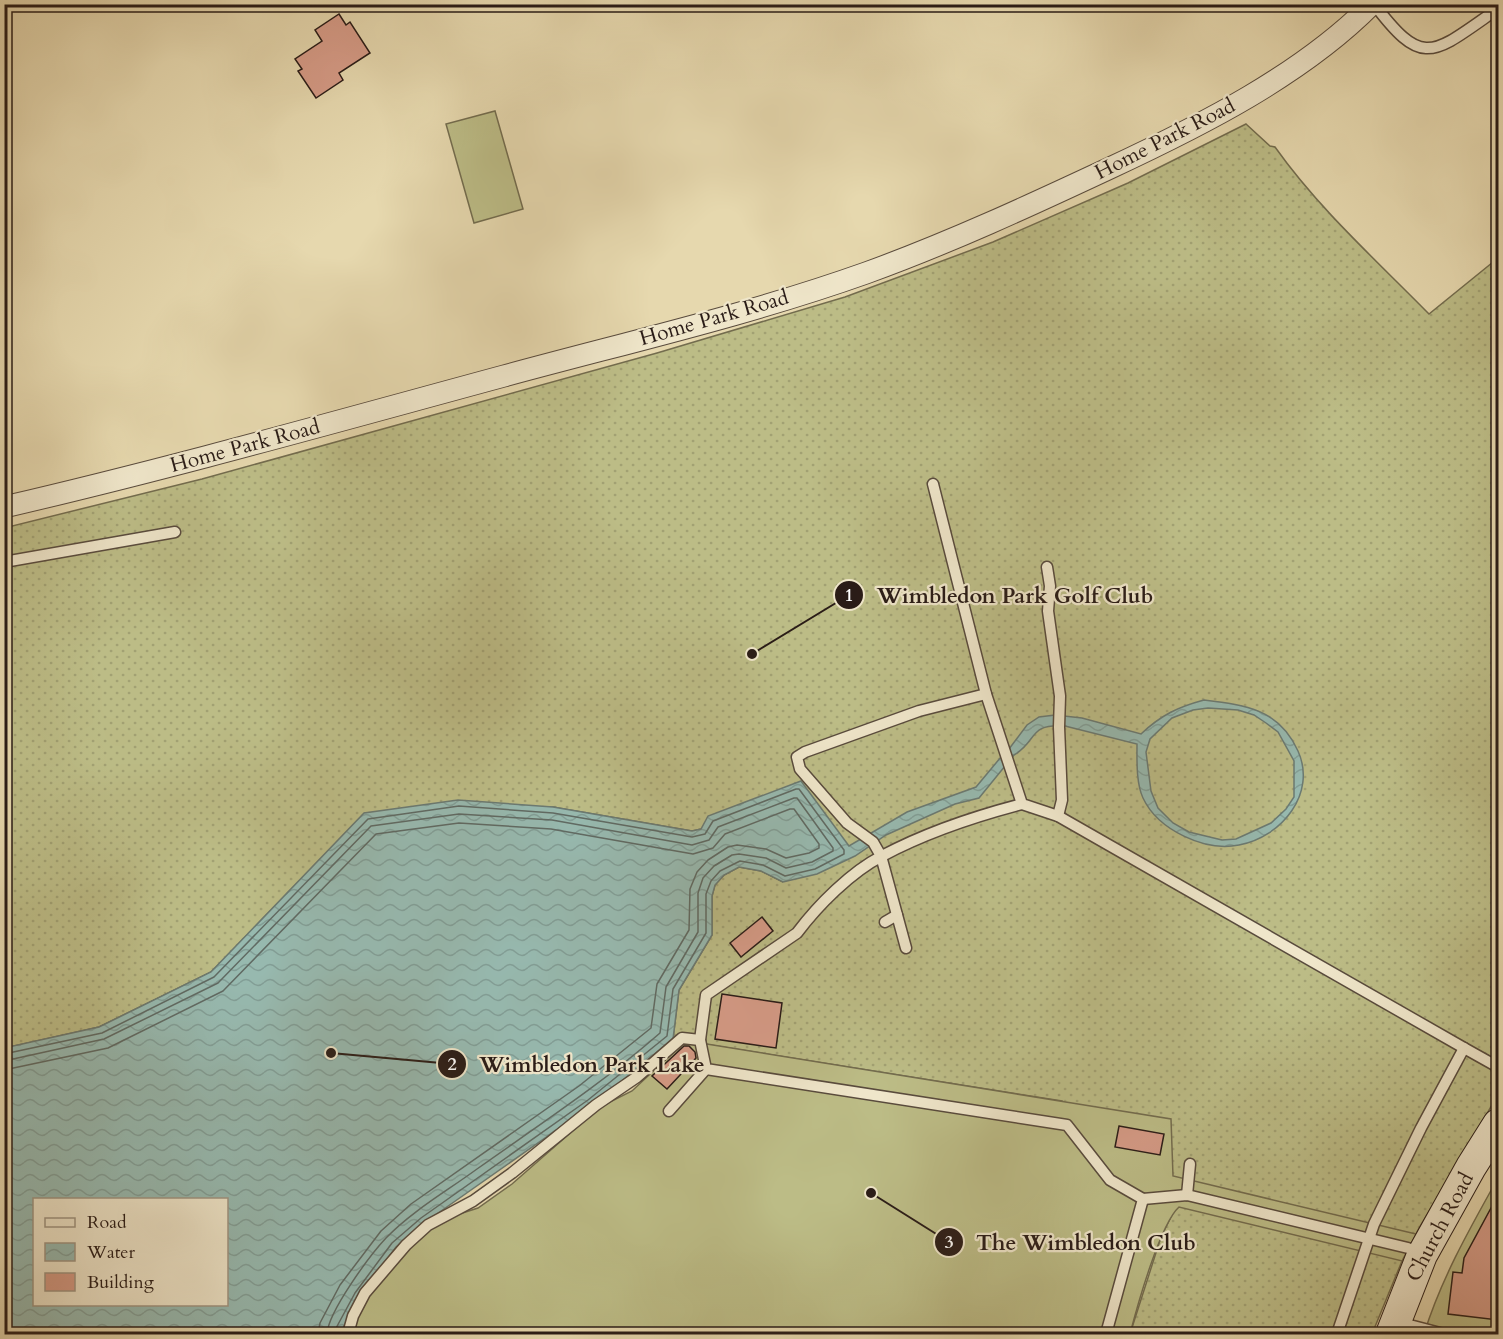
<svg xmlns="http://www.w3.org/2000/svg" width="1503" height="1339" font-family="Cardo,serif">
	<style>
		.grass { fill: url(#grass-dots); stroke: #736c4e; stroke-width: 1.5 }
		.garden { fill: #bcbc86; stroke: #736c4e; stroke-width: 1.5 }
		.water { fill: url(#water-waves); stroke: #6b7a72; stroke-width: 1.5; fill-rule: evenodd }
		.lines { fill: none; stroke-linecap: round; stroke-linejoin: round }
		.shore { stroke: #606a63; stroke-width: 1.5 }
		.building { fill: #d69b87; stroke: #2a1c17; stroke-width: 1.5 }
		.lane-casing { stroke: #594b3d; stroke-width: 13 }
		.street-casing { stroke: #594b3d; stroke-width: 23 }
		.secondary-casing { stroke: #2a1c17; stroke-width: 32 }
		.lane { stroke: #efe6ca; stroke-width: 10 }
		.street { stroke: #efe6ca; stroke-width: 21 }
		.secondary { stroke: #efe6ca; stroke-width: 30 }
		.labels { text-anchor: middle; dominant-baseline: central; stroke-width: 4.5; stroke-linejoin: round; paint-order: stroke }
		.street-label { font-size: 21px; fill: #2a1c17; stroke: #efe6ca }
		.leader { fill: none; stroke: #2a1c17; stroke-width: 2 }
		.callout-dot { fill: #2a1c17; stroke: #efe6ca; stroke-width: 2 }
		.mark-label { font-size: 18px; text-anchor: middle; font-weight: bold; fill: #fff }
		.callout-label { font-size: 22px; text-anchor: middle; font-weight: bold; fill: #2a1c17; stroke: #efe6ca; stroke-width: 4.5; stroke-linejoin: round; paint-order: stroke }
	</style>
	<defs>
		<pattern id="grass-dots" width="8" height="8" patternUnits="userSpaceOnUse" patternTransform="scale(1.5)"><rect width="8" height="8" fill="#bcbc86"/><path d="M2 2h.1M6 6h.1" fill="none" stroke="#a2a173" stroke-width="1.8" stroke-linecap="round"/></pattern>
		<pattern id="water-waves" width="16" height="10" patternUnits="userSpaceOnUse" patternTransform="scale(1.5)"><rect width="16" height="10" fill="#97b9af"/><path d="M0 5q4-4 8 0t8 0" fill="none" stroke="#829e96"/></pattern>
	</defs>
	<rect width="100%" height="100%" fill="#e6d8ae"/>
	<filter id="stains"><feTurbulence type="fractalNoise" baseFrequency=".00333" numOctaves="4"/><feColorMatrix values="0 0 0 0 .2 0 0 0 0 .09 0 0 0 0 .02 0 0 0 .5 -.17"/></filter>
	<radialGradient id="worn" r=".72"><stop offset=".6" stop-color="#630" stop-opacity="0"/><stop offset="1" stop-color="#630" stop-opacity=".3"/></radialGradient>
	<path class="grass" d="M1246 124 1270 146 1275 147C1319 209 1376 260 1429 314L1498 258V1095L1419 1228 1402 1261 1372 1334H1130L1161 1237 1173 1213 1062 1101 673 1039 679 990 712 935V896L715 885 724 875 739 867 761 871 783 882 701 829 692 831 553 807 365 813 211 972 99 1027 5 1048 4 528 202 479 657 353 845 297 993 242 1128 183Z"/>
	<g class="garden">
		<polygon points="495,111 523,209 474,223 446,124"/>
		<path d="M682 1040 1171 1119 1173 1176 1416 1234 1402 1261 1179 1207C1160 1224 1137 1307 1130 1334H347L364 1301 415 1241 434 1226 453 1216 478 1208 512 1184 600 1107 632 1091 664 1061Z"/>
		<path d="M1498 1178V1334H1424C1441 1279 1470 1228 1498 1178Z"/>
	</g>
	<path class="water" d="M1204 700C1246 705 1279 709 1298 751 1317 793 1282 837 1239 845 1205 852 1158 830 1143 798 1136 783 1137 760 1137 744L1065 726C1028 723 1038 741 1014 755L979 798 955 804 886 835 855 856 817 874 783 882 761 871 739 867 724 875 715 885 712 896V935L679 990 673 1039 592 1105 424 1223 396 1247 360 1296 340 1334H5L4 1048 99 1027 211 972 364 813 458 800 553 807 692 831 701 829 708 816 801 781 849 846 907 812 976 787 1001 757 1009 749 1027 725 1039 717 1055 715 1082 718 1141 734C1161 715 1178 707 1204 700ZM1208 708 1238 710 1254 715 1266 723 1278 732 1294 761V797L1286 809 1271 823 1236 839 1222 840 1189 832 1173 823 1158 808 1151 791 1146 752 1150 739 1172 718 1193 710ZM34 1200H226V1304H34Z"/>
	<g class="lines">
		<g class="shore">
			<polyline points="4,1054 102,1033 214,977 368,819 459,806 553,813 692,837 705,834 713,821 796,789 799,789 844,850 844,854 815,869 785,876 763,865 740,861 720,871 711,881 706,894 706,933 673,989 667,1036 588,1100 421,1218 392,1243 355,1293 335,1330 335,1334"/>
			<path d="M4 1061 104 1039 218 983 371 826 459 814 552 820 692 845 709 840 718 827 794 798H797L833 848V851L812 862 786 868 766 858 739 854 732 855 714 866 703 878 698 893V932L666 987 660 1033C603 1083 539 1125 477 1169 447 1191 412 1211 386 1238 370 1255 328 1312 327 1334"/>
			<polyline points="4,1070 108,1048 223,991 376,834 459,823 551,829 693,854 713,848 725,834 790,809 794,809 819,844 819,848 809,853 786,858 766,849 737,845 728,847 708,860 697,872 690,889 689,930 657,984 651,1028 579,1086 411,1204 381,1231 340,1285 320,1323 318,1334"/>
		</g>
	</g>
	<g class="building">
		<polygon points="339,14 346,25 350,22 370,53 339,73 343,80 316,98 298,71 302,69 295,59 322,41 315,30"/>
		<polygon points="762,917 773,931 741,957 730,943"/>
		<polygon points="722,994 782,1003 776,1048 715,1039"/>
		<polygon points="684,1046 689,1046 695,1052 696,1058 667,1089 652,1076"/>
		<polygon points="1119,1126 1164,1134 1160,1155 1115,1147"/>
		<polygon points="1498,1195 1498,1320 1448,1314 1453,1272 1462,1273 1464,1258"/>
	</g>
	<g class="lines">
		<defs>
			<g id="lane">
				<path d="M1374 4C1421 66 1431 56 1489 15"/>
				<polyline points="933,484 986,694 1022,804 1058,816 1464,1048"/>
				<polyline points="4,562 175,532"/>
				<polyline points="1047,567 1050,586 1048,611 1060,696 1059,727 1062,800 1058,816"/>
				<path d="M1022 804C976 816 925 833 882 856 851 872 818 905 797 933L706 995 700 1040 706 1069 1067 1125 1110 1180 1143 1199 1106 1334"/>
				<polyline points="885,922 897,915"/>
				<polyline points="906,948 881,856 873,842 847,823 800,769 797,757 805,752 919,711 986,694"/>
				<polyline points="669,1111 706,1069"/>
				<polyline points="1187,1195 1190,1164"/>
				<polyline points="1143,1199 1187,1195 1408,1248 1420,1253"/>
				<polyline points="1398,1322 1444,1334"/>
				<polyline points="348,1334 353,1316 365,1293 406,1245 428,1225 473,1201 512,1173 596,1105 637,1077 682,1038 700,1040"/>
				<polyline points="1337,1334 1374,1224 1421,1128 1464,1048 1498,1067"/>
			</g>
			<path id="street" d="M4 507C172 468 338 421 504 376 625 343 748 315 866 273 949 243 1031 205 1110 168 1200 126 1302 75 1372 4"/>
			<polyline id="secondary" points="1391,1334 1422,1255 1471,1167 1498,1124"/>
		</defs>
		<use href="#lane" class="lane-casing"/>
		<use href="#street" class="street-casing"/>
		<use href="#secondary" class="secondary-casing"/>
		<use href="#lane" class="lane"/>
		<use href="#street" class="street"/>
		<use href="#secondary" class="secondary"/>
	</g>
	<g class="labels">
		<g class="street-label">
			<text transform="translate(1165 139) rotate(-27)">Home Park Road</text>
			<text transform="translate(714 318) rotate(-16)">Home Park Road</text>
			<text transform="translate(245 446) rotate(-15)">Home Park Road</text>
			<text transform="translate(1440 1227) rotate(-62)">Church Road</text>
		</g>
	</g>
	<path class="leader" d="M752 654L849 595M331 1053L452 1064M871 1193L949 1242"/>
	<g class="callout-dot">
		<circle cx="752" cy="654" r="6"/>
		<circle cx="331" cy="1053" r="6"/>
		<circle cx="871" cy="1193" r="6"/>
		<circle cx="849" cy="595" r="15"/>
		<circle cx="452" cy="1064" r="15"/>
		<circle cx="949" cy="1242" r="15"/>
	</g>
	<g class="mark-label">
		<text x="849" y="601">1</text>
		<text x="452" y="1070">2</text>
		<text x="949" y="1248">3</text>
	</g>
	<g class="callout-label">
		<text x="1015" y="603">Wimbledon Park Golf Club</text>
		<text x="592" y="1072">Wimbledon Park Lake</text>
		<text x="1086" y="1250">The Wimbledon Club</text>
	</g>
	<rect width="1503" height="1339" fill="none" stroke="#e6d8ae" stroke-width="24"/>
	<rect x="6" y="6" width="1491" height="1327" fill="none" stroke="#2a1c17" stroke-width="3"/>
	<rect x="12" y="12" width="1479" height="1315" fill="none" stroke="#2a1c17" stroke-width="1.5"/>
	<rect x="33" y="1198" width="195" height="108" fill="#efe6ca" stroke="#a09582" stroke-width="1.5"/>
	<rect x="45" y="1218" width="30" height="9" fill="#efe6ca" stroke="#a09582" stroke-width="1.5"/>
	<text x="87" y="1228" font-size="18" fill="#2a1c17">Road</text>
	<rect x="45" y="1243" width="30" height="18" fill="url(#water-waves)" stroke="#a09582" stroke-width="1.5"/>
	<text x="87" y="1258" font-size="18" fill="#2a1c17">Water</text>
	<rect x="45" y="1273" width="30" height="18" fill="#d69b87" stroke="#a09582" stroke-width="1.5"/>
	<text x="87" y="1288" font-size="18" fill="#2a1c17">Building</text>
	<rect width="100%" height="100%" filter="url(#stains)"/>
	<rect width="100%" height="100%" fill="url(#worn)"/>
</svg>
